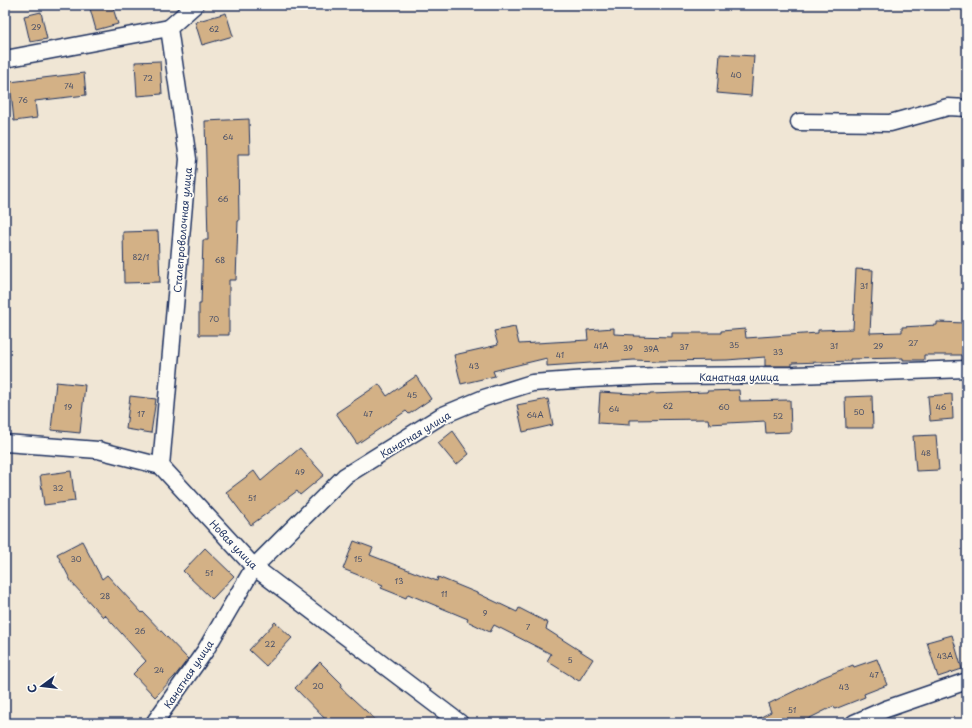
<svg xmlns="http://www.w3.org/2000/svg" width="972" height="728" font-family="'Playpen Sans',sans-serif">
	<style>
		.building { fill: #d3b186; stroke: #1b2f5e }
		.lines { fill: none; stroke-linecap: round; stroke-linejoin: round }
		.street-casing { stroke: #1b2f5e; stroke-width: 19 }
		.street { stroke: #fdfcf7; stroke-width: 16 }
		.labels { text-anchor: middle; dominant-baseline: central; stroke-width: 3.5; stroke-linejoin: round; paint-order: stroke }
		.number-label { font-size: 8px; fill: #495068 }
		.street-label { font-size: 10px; fill: #1b2f5e; stroke: #fdfcf7 }
	</style>
	<rect width="100%" height="100%" fill="#f0e6d5"/>
	<filter id="ink" filterUnits="userSpaceOnUse"><feTurbulence type="fractalNoise" baseFrequency=".025" numOctaves="2"/><feDisplacementMap in="SourceGraphic" scale="8" xChannelSelector="R" yChannelSelector="G"/><feConvolveMatrix kernelMatrix="1 2 1 2 8 2 1 2 1" color-interpolation-filters="sRGB"/></filter>
	<g filter="url(#ink)">
		<g class="building">
			<polygon points="89,5 112,5 118,24 96,30"/>
			<polygon points="41,12 47,39 30,42 24,16"/>
			<polygon points="226,13 233,36 202,45 195,22"/>
			<polygon points="720,54 754,56 751,96 717,93"/>
			<polygon points="160,61 162,94 137,96 135,62"/>
			<polygon points="84,73 86,95 35,101 37,118 14,121 10,82"/>
			<polygon points="249,119 250,154 238,154 239,221 238,221 236,280 229,280 229,335 199,335 199,304 201,304 203,240 208,240 205,121"/>
			<polygon points="158,231 160,282 124,283 123,232"/>
			<polygon points="856,269 873,270 870,333 902,332 902,327 937,325 937,322 966,323 966,355 924,355 924,360 903,360 903,358 850,359 850,361 792,363 792,366 765,366 765,357 727,360 658,361 634,360 547,366 547,358 497,370 493,371 495,376 461,384 454,355 498,345 494,331 515,327 519,344 588,340 587,330 614,328 614,334 635,335 634,336 672,337 672,333 721,333 721,331 745,329 746,338 818,333 818,330 853,329"/>
			<polygon points="416,376 431,399 409,414 406,411 357,444 336,413 379,384 387,396"/>
			<polygon points="56,382 85,385 80,433 51,430"/>
			<polygon points="739,390 740,401 790,400 791,432 766,433 765,421 709,424 708,419 629,420 629,425 598,423 600,392 650,395 650,394 707,392 707,391"/>
			<polygon points="952,394 953,419 930,421 928,396"/>
			<polygon points="130,396 156,399 151,433 126,429"/>
			<polygon points="872,396 873,428 846,428 845,397"/>
			<polygon points="548,399 553,425 523,432 517,405"/>
			<polygon points="453,431 469,454 456,465 438,443"/>
			<polygon points="936,435 939,470 916,471 913,436"/>
			<polygon points="300,448 324,475 300,495 297,491 251,525 226,492 254,471 261,481"/>
			<polygon points="71,471 75,501 44,505 40,475"/>
			<polygon points="82,541 102,579 107,575 142,613 143,612 188,659 175,676 155,697 133,674 146,661 105,615 103,617 72,583 57,554"/>
			<polygon points="354,541 373,548 370,555 437,581 438,577 477,593 517,612 519,608 548,623 546,629 593,659 579,681 547,661 551,654 494,625 490,632 467,621 468,619 408,594 406,598 381,588 383,585 343,569"/>
			<polygon points="205,548 234,576 212,599 183,571"/>
			<polygon points="275,622 292,638 266,666 249,650"/>
			<polygon points="952,635 962,669 938,677 927,642"/>
			<polygon points="877,659 887,685 864,694 865,697 835,709 834,706 800,723 749,723 771,712 768,704 821,678 853,665 854,667"/>
			<polygon points="320,662 342,684 340,687 379,723 329,723 295,688"/>
		</g>
		<g class="lines">
			<defs>
				<g id="street">
					<polyline points="5,59 169,28"/>
					<polyline points="799,122 890,123 948,107 967,108"/>
					<polyline points="5,443 98,450 161,466 254,567 460,723"/>
					<polyline points="161,466 188,159 169,28 195,5"/>
					<polyline points="154,723 205,651 254,567 345,476 441,416 484,398 532,383 588,379 656,376 795,375 967,369"/>
					<polyline points="854,723 886,709 967,681"/>
				</g>
			</defs>
			<use href="#street" class="street-casing"/>
			<use href="#street" class="street"/>
		</g>
	</g>
	<g class="labels">
		<g class="number-label">
			<text x="36" y="27">29</text>
			<text x="214" y="29">62</text>
			<text x="736" y="75">40</text>
			<text x="148" y="78">72</text>
			<text x="69" y="86">74</text>
			<text x="23" y="100">76</text>
			<text x="228" y="137">64</text>
			<text x="223" y="199">66</text>
			<text x="141" y="257">82/1</text>
			<text x="220" y="260">68</text>
			<text x="864" y="286">31</text>
			<text x="214" y="319">70</text>
			<text x="913" y="343">27</text>
			<text x="734" y="345">35</text>
			<text x="601" y="346">41А</text>
			<text x="834" y="346">31</text>
			<text x="878" y="346">29</text>
			<text x="684" y="347">37</text>
			<text x="628" y="348">39</text>
			<text x="651" y="349">39А</text>
			<text x="778" y="352">33</text>
			<text x="560" y="355">41</text>
			<text x="474" y="366">43</text>
			<text x="412" y="395">45</text>
			<text x="668" y="406">62</text>
			<text x="68" y="407">19</text>
			<text x="724" y="407">60</text>
			<text x="941" y="407">46</text>
			<text x="614" y="409">64</text>
			<text x="859" y="412">50</text>
			<text x="141" y="414">17</text>
			<text x="368" y="414">47</text>
			<text x="535" y="415">64А</text>
			<text x="778" y="416">52</text>
			<text x="926" y="453">48</text>
			<text x="300" y="472">49</text>
			<text x="58" y="488">32</text>
			<text x="252" y="498">51</text>
			<text x="76" y="559">30</text>
			<text x="358" y="559">15</text>
			<text x="209" y="573">51</text>
			<text x="399" y="581">13</text>
			<text x="444" y="594">11</text>
			<text x="105" y="596">28</text>
			<text x="485" y="613">9</text>
			<text x="528" y="627">7</text>
			<text x="140" y="631">26</text>
			<text x="270" y="644">22</text>
			<text x="945" y="656">43А</text>
			<text x="570" y="660">5</text>
			<text x="159" y="670">24</text>
			<text x="874" y="675">47</text>
			<text x="318" y="686">20</text>
			<text x="844" y="687">43</text>
			<text x="792" y="710">51</text>
		</g>
		<g class="street-label">
			<text transform="translate(182 230) rotate(-85)">Сталепроволочная улица</text>
			<text x="739" y="376">Канатная улица</text>
			<text transform="translate(415 434) rotate(-31)">Канатная улица</text>
			<text transform="translate(234 544) rotate(46)">Новая улица</text>
			<text transform="translate(188 674) rotate(-56)">Канатная улица</text>
		</g>
	</g>
	<rect width="972" height="728" fill="none" stroke="#fdfcf7" stroke-width="20"/>
	<rect x="10" y="10" width="952" height="708" fill="none" stroke="#1b2f5e" stroke-width="1.5" filter="url(#ink)"/>
	<g transform="translate(42 686) rotate(255)" stroke="#fdfcf7" stroke-width="3" paint-order="stroke">
	<path d="M0-3L7 15L0 10L-7 15Z" fill="#1b2f5e"/>
	<text y="-6" font-size="11" font-weight="bold" text-anchor="middle" fill="#1b2f5e">С</text>
	</g>
</svg>
